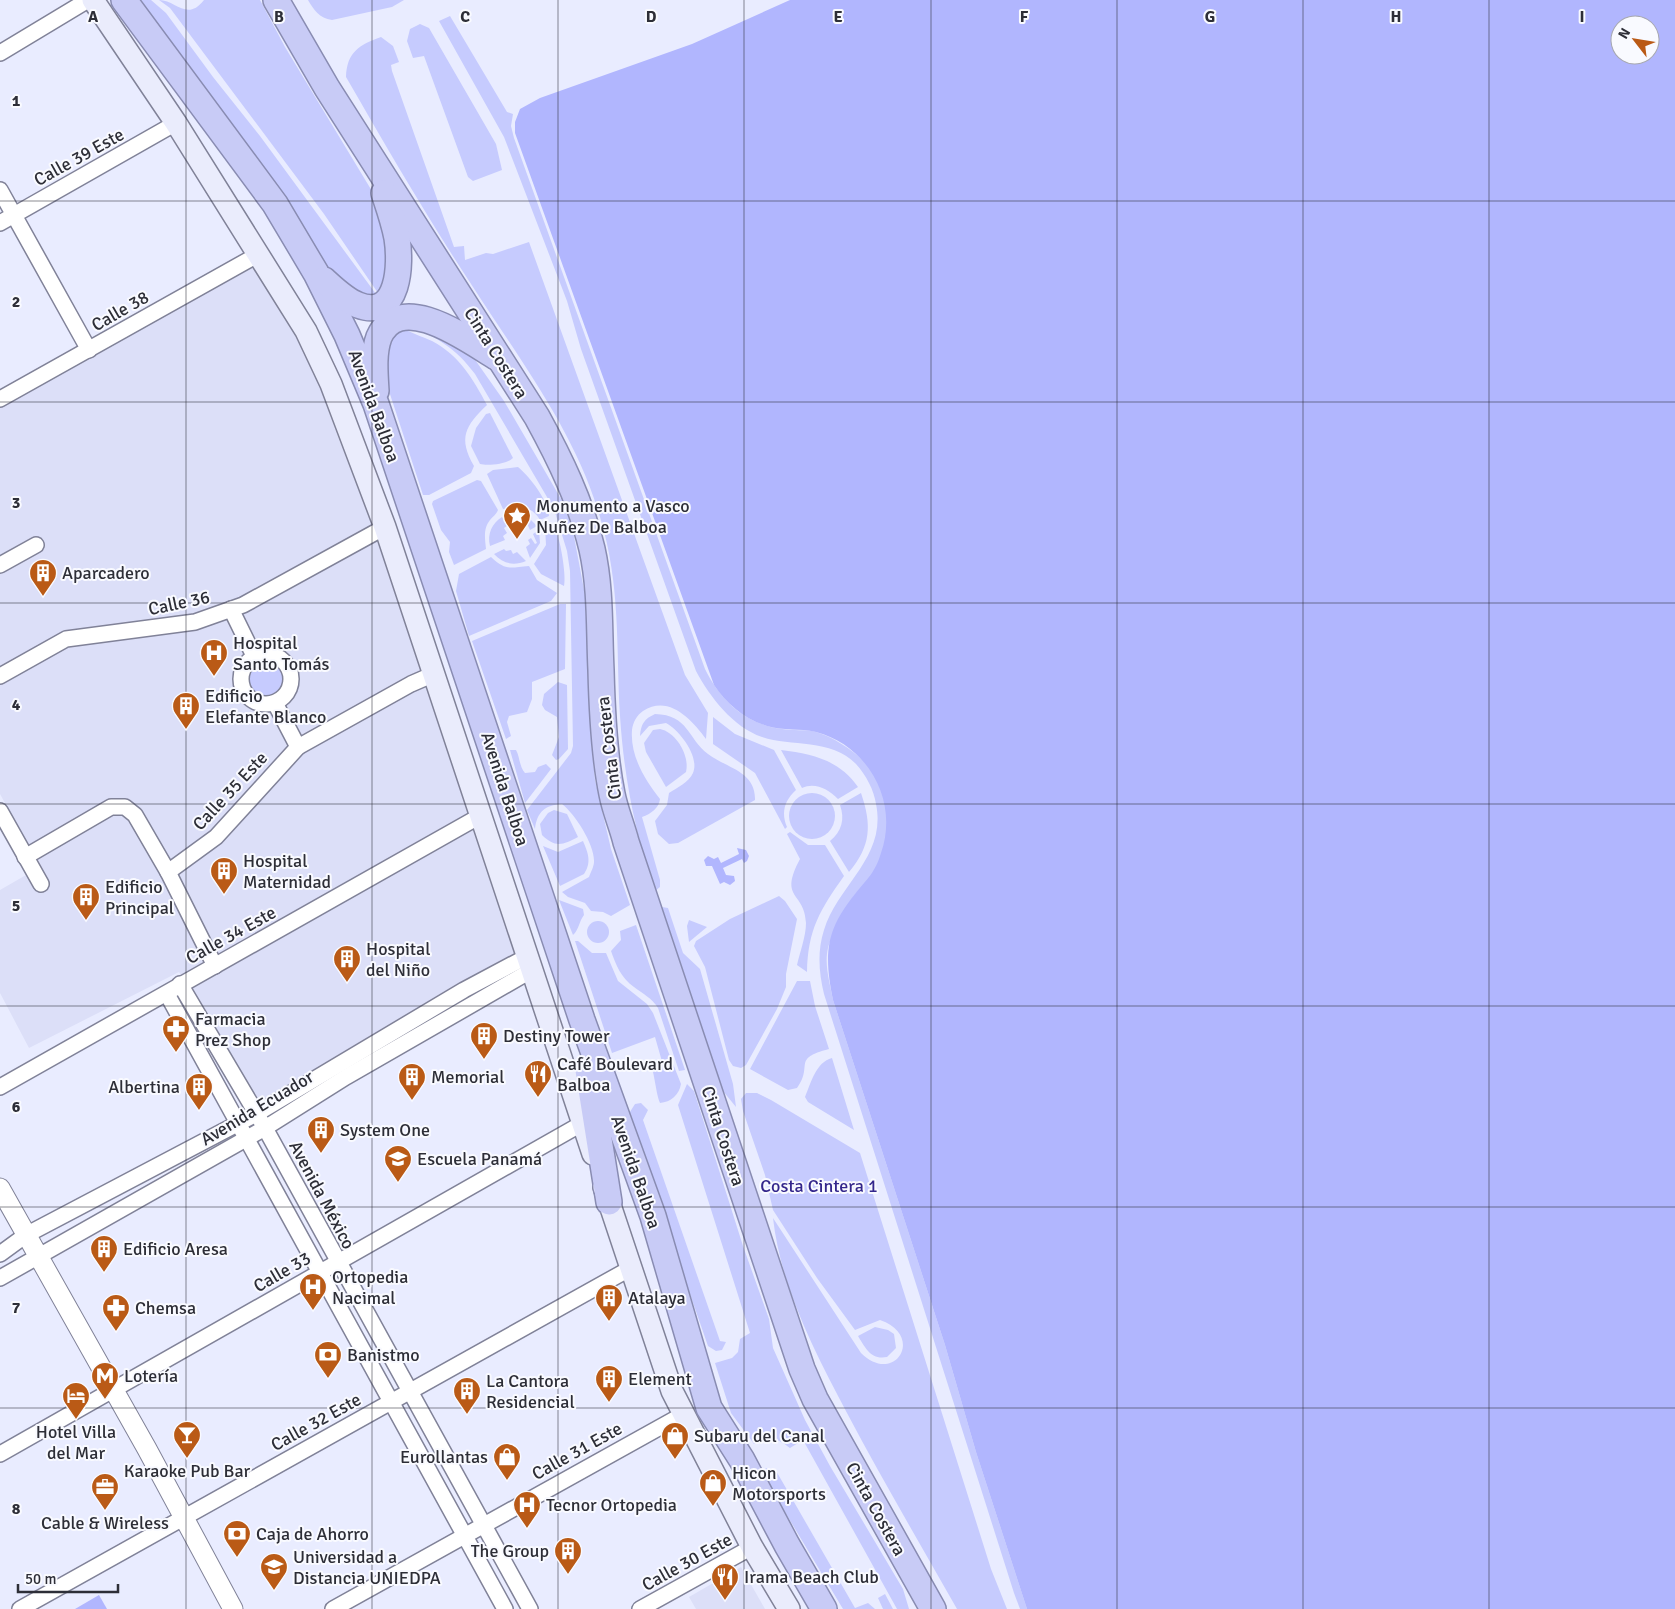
<svg xmlns="http://www.w3.org/2000/svg" width="1675" height="1609" font-family="Signika,sans-serif">
	<style>
		.built { fill: #dcdff8 }
		.green { fill: #c6cbfe }
		.water { fill: #b1b6fe; fill-rule: evenodd }
		.lines { fill: none; stroke-linecap: round; stroke-linejoin: round }
		.minor-casing { stroke: #808298; stroke-width: 18 }
		.tertiary-casing { stroke: #808298; stroke-width: 21 }
		.secondary-casing { stroke: #808298; stroke-width: 24 }
		.trunk-casing { stroke: #898cb2; stroke-width: 28 }
		.minor { stroke: #fff; stroke-width: 15 }
		.tertiary { stroke: #fff; stroke-width: 19 }
		.secondary { stroke: #eaecfc; stroke-width: 21 }
		.trunk { stroke: #c8cbf6; stroke-width: 25 }
		.grid { fill: none; stroke: #2d2e37; stroke-width: 1; stroke-opacity: 0.55 }
		.labels { text-anchor: middle; dominant-baseline: central; stroke-width: 4; stroke-linejoin: round; paint-order: stroke }
		.street-label { font-size: 18px; fill: #2d2e37; stroke: #f9faff }
		.poi-label { font-size: 18px; fill: #2d2e37; stroke: #f9faff; text-anchor: start }
		.park-label { font-size: 18px; fill: #34278c; stroke: #f9faff }
		.grid-label { font-size: 16px; text-anchor: middle; font-weight: bold; fill: #2d2e37; stroke: #f9faff; stroke-width: 4; stroke-linejoin: round; paint-order: stroke }
	</style>
	<rect width="100%" height="100%" fill="#e9ecff"/>
	<g class="built">
		<polygon points="259,254 302,333 335,429 394,582 520,954 257,1109 179,972 29,1048 0,993 0,890 40,867 0,794 0,402"/>
		<polygon points="741,1567 765,1609 696,1609 689,1597"/>
	</g>
	<g class="green">
		<polygon points="141,0 151,0 166,13 213,77 260,136 376,294 361,297 335,278 266,170 236,137"/>
		<path d="M159 0C176 0 187 22 204 0H260L285 47 378 201 385 222 388 273 378 293 324 214 170 8Z"/>
		<path d="M308 0H404L392 7 332 20C319 18 314 10 308 0Z"/>
		<path d="M450 16 507 112 513 114 511 126 514 138 705 669C721 701 745 724 782 729 793 731 805 729 816 732 834 737 850 749 864 761 891 788 894 838 875 871 871 878 864 884 858 891 852 897 830 939 828 948 824 965 830 983 833 1000L945 1345 976 1452 1027 1609H1020L1014 1593 824 994C819 973 817 952 824 930 838 885 887 857 876 804 874 790 866 775 856 764 831 738 791 747 762 737 733 727 710 697 696 671L581 349 567 301 504 137 439 21Z"/>
		<polygon points="420,24 429,28 496,144 502,170 473,181 468,177 424,56 413,58 407,41 410,29"/>
		<path d="M381 37 393 46 399 62 391 65 392 71 454 247 464 246 465 260 486 253 493 254 529 242 685 675 708 713 706 739C692 720 669 694 643 711 637 715 633 722 632 730 630 756 645 780 660 799 659 808 651 814 642 817L660 880V887L655 891C635 834 624 777 620 716 616 647 621 586 600 517 576 433 520 360 473 287 428 219 387 148 346 77 347 52 359 45 381 37Z"/>
		<path d="M407 324 414 325 471 354 504 401 564 504 573 531 585 595 591 740 595 780 611 849 630 905 611 916 603 912 591 911 585 903 568 897 562 892 589 877C591 872 594 866 594 862 595 845 575 814 562 804 545 805 537 812 535 829L527 810 571 753 573 746 570 571 567 551 554 509 475 374C455 347 437 338 407 324Z"/>
		<path d="M400 326C410 333 421 336 432 341 459 355 473 379 487 405 465 426 458 438 474 466L471 473 429 495H423L388 388 384 349Z"/>
		<path d="M490 413 513 458C507 464 488 466 480 464L471 446 476 428 486 414Z"/>
		<path d="M518 467C530 477 548 500 549 516L540 520C531 504 518 508 503 509L487 474 493 470Z"/>
		<path d="M477 480 481 481 498 510C496 515 493 516 490 520 483 529 485 538 486 549L454 565 449 552 450 542 441 530 432 504 433 501Z"/>
		<polygon points="513,514 528,517 537,526 530,530 525,519 523,521 526,528 523,530 521,526 517,528 514,523 511,525 507,516"/>
		<path d="M502 517 507 526 504 528 507 533 503 536 505 540 490 546C487 534 492 523 502 517Z"/>
		<path d="M551 522C559 526 567 577 564 586L541 574 534 564 546 545 545 526Z"/>
		<polygon points="539,530 540,543 530,558 526,547 530,544 528,540 531,538 535,544 537,543 533,534"/>
		<path d="M504 549 506 551 511 550 513 554 517 552 526 561C514 566 503 564 494 554Z"/>
		<path d="M491 557C507 572 511 567 529 566L537 580 557 593 551 601 469 636 456 591 459 574Z"/>
		<polygon points="560,604 566,604 565,669 532,682 532,699 527,712 509,716 507,722 511,736 506,739 472,641"/>
		<circle cx="265" cy="681" r="19"/>
		<polygon points="558,682 567,685 568,749 559,759 556,760 552,755 559,737 557,717 545,710 542,705 544,694"/>
		<path d="M655 714C689 715 687 738 708 754 726 768 756 771 755 800L678 843 669 844 658 834 655 821 667 805 669 793C677 788 689 782 693 773 700 756 679 730 666 723L649 726 640 736C641 724 644 719 655 714Z"/>
		<path d="M713 717 735 734 774 750 796 790C784 801 781 813 787 827L785 829 755 773 713 744Z"/>
		<path d="M660 729C676 732 690 756 686 772L666 787 646 752 644 743 653 730Z"/>
		<path d="M510 750H516C520 757 519 766 525 773L535 772 538 767 546 764 551 769 525 803Z"/>
		<path d="M781 750C813 754 839 760 858 787L838 799C828 789 815 782 802 788Z"/>
		<circle cx="812" cy="816" r="23"/>
		<path d="M861 793C872 825 871 846 849 872L830 841C842 831 845 819 840 805Z"/>
		<path d="M554 810 567 814 578 837C563 845 555 848 542 835L540 824 548 813Z"/>
		<path d="M790 832 808 845H825L844 876C820 910 808 929 807 972L797 965C800 952 806 936 806 923 805 891 778 900 800 859L787 834Z"/>
		<path d="M583 841C588 853 592 862 584 874L560 886 543 846 558 852Z"/>
		<polygon points="779,896 785,901 797,919 786,974 786,987 777,1009 746,1065 741,1068 733,1066 729,1060 705,967 694,946 696,941 730,919"/>
		<path d="M559 900 583 909 584 915C579 921 579 930 573 935Z"/>
		<polygon points="662,907 668,908 683,953 700,969 733,1084 736,1107 723,1091"/>
		<polygon points="689,920 707,927 689,942 687,926"/>
		<circle cx="598" cy="932" r="11"/>
		<path d="M636 925 685 1070 679 1071 658 1008C652 998 643 994 634 987 621 978 616 965 611 951L621 940 620 931Z"/>
		<path d="M575 941H578L592 953H606L618 981 647 1004 653 1013 681 1084C679 1095 671 1102 660 1103 657 1097 655 1080 653 1072L663 1065 655 1037 612 1053Z"/>
		<path d="M797 981H810L815 1006 829 1049C791 1059 814 1065 797 1088L788 1090 750 1069Z"/>
		<path d="M832 1058 854 1130 808 1102 805 1097C811 1083 816 1062 832 1058Z"/>
		<path d="M687 1084 694 1091 743 1246 769 1319 773 1348 805 1420 830 1466 903 1589 909 1609H897L803 1440 790 1448C776 1437 770 1437 754 1444L731 1413 715 1363 732 1358 738 1352 740 1339 750 1333 678 1105Z"/>
		<path d="M746 1093H757L771 1100 860 1153 991 1569 1007 1609H957C920 1544 882 1479 847 1413 815 1352 781 1288 773 1218L861 1353C894 1386 926 1336 880 1320L855 1330 817 1278 773 1210 765 1175 743 1111 741 1099Z"/>
		<polygon points="641,1103 648,1110 643,1120 720,1341 726,1342 722,1350 716,1351 708,1346 628,1115 635,1104"/>
		<path d="M875 1327 888 1330 894 1334 896 1348 887 1357C871 1360 866 1349 858 1336Z"/>
		<polygon points="766,1468 775,1469 855,1608 868,1603 875,1609 843,1609 767,1482 763,1473"/>
		<polygon points="885,1594 893,1609 883,1609 878,1598"/>
	</g>
	<g class="water">
		<path d="M790 0H1675V1609H1027L976 1452 945 1345 833 1000C824 955 825 931 855 894 867 879 875 873 881 853 899 802 869 746 816 732 800 728 783 731 767 726 744 719 727 704 714 685L515 133V122L520 109 540 98 692 44ZM1620 25H1650V55H1620Z"/>
		<polygon points="737,848 746,850 749,856 747,861 744,863 742,859 723,868 726,875 734,876 735,881 730,885 724,882 720,884 712,866 706,866 704,860 708,856 714,859 718,857 721,863 739,854"/>
		<polygon points="99,1595 107,1609 75,1609"/>
	</g>
	<g class="lines">
		<defs>
			<g id="minor">
				<polyline points="0,53 88,0"/>
				<polyline points="0,190 89,350"/>
				<polyline points="0,223 176,123"/>
				<polyline points="0,399 259,254"/>
				<polyline points="0,565 36,545"/>
				<polyline points="231,609 254,656"/>
				<circle cx="266" cy="679" r="25"/>
				<polyline points="0,676 66,639 195,622 243,605 385,527"/>
				<polyline points="275,703 298,747"/>
				<polyline points="0,811 41,884"/>
				<polyline points="25,857 111,807 125,807 135,815 168,872 215,966"/>
				<polyline points="168,872 216,837 298,747 411,684 434,674"/>
				<polyline points="180,984 265,1128 530,1609"/>
				<polyline points="167,994 505,1609"/>
				<polyline points="0,1087 480,816"/>
				<polyline points="0,1254 26,1235 256,1114 464,990 528,956"/>
				<polyline points="0,1278 265,1128 346,1077 532,970"/>
				<polyline points="0,1454 583,1123"/>
				<polyline points="20,1609 631,1268"/>
				<polyline points="333,1609 682,1415"/>
				<polyline points="640,1609 752,1547"/>
			</g>
			<polyline id="tertiary" points="0,1188 147,1449 233,1609"/>
			<g id="secondary">
				<polyline points="93,0 176,123 306,331 331,384 385,527 593,1154"/>
				<polyline points="604,1187 672,1391 752,1547 789,1609"/>
			</g>
			<g id="trunk">
				<polyline points="124,0 275,204 316,273 347,335 376,404 582,1020 653,1216 709,1408 742,1460 787,1545 824,1609"/>
				<path d="M276 0 327 88 537 417C560 459 581 502 592 549 601 589 599 630 601 670 602 711 604 755 612 794 615 810 622 826 626 842L802 1369 815 1399 933 1609"/>
				<path d="M324 280C334 289 345 300 358 305 400 321 401 263 397 238 394 222 389 208 384 193"/>
				<path d="M376 391C375 374 373 353 379 337 400 289 468 340 496 357"/>
				<polyline points="588,1070 609,1202"/>
			</g>
		</defs>
		<use href="#minor" class="minor-casing"/>
		<use href="#tertiary" class="tertiary-casing"/>
		<use href="#secondary" class="secondary-casing"/>
		<use href="#trunk" class="trunk-casing"/>
		<use href="#minor" class="minor"/>
		<use href="#tertiary" class="tertiary"/>
		<use href="#secondary" class="secondary"/>
		<use href="#trunk" class="trunk"/>
	</g>
	<path class="grid" d="M186 0V1609M372 0V1609M558 0V1609M744 0V1609M931 0V1609M1117 0V1609M1303 0V1609M1489 0V1609M0 201H1675M0 402H1675M0 603H1675M0 804H1675M0 1006H1675M0 1207H1675M0 1408H1675"/>
	<defs>
		<symbol id="sight-pin" viewBox="-11 -11 22 30"><path d="M0 17L-7.5 6A9.5 9.5 0 1 1 7.5 6Z" fill="#ba5a16" stroke="#f9faff"/><path d="M0-6L1.8-2.2L6-1.7L2.9 1.2L3.7 5.4L0 3.3L-3.7 5.4L-2.9 1.2L-6-1.7L-1.8-2.2Z" fill="#fff"/></symbol>
		<symbol id="building-pin" viewBox="-11 -11 22 30"><path d="M0 17L-7.5 6A9.5 9.5 0 1 1 7.5 6Z" fill="#ba5a16" stroke="#f9faff"/><path d="M-4-6H4V6H1V3H-1V6H-4ZM-2.5-4.3h1.7v1.8h-1.7ZM.8-4.3h1.7v1.8H.8ZM-2.5-1h1.7V.8h-1.7ZM.8-1h1.7V.8H.8Z" fill="#fff"/></symbol>
		<symbol id="hospital-pin" viewBox="-11 -11 22 30"><path d="M0 17L-7.5 6A9.5 9.5 0 1 1 7.5 6Z" fill="#ba5a16" stroke="#f9faff"/><path d="M-5-5h3v3.5h4V-5h3V5h-3V1.5h-4V5h-3Z" fill="#fff"/></symbol>
		<symbol id="pharmacy-pin" viewBox="-11 -11 22 30"><path d="M0 17L-7.5 6A9.5 9.5 0 1 1 7.5 6Z" fill="#ba5a16" stroke="#f9faff"/><path d="M-2-6h4v4h4v4h-4v4h-4v-4h-4v-4h4Z" fill="#fff"/></symbol>
		<symbol id="restaurant-pin" viewBox="-11 -11 22 30"><path d="M0 17L-7.5 6A9.5 9.5 0 1 1 7.5 6Z" fill="#ba5a16" stroke="#f9faff"/><path d="M-5-6h1v4h1v-4h1v4h1v-4h1v5L-1.5 .5V6h-2V.5L-5-1ZM5-6V6H3V1.5H1.5Q1.5-4 5-6Z" fill="#fff"/></symbol>
		<symbol id="school-pin" viewBox="-11 -11 22 30"><path d="M0 17L-7.5 6A9.5 9.5 0 1 1 7.5 6Z" fill="#ba5a16" stroke="#f9faff"/><path d="M0-5L7-2L0 1L-7-2ZM-4 1L0 2.5L4 1V4Q0 6-4 4Z" fill="#fff"/></symbol>
		<symbol id="bank-pin" viewBox="-11 -11 22 30"><path d="M0 17L-7.5 6A9.5 9.5 0 1 1 7.5 6Z" fill="#ba5a16" stroke="#f9faff"/><path d="M-6-4H6V4H-6ZM0-2.3a2.3 2.3 0 1 0 0 4.6a2.3 2.3 0 1 0 0-4.6Z" fill="#fff"/></symbol>
		<symbol id="metro-pin" viewBox="-11 -11 22 30"><path d="M0 17L-7.5 6A9.5 9.5 0 1 1 7.5 6Z" fill="#ba5a16" stroke="#f9faff"/><path d="M-5.5 5V-5H-3L0 0L3-5H5.5V5H3V-.5L0 4L-3-.5V5Z" fill="#fff"/></symbol>
		<symbol id="hotel-pin" viewBox="-11 -11 22 30"><path d="M0 17L-7.5 6A9.5 9.5 0 1 1 7.5 6Z" fill="#ba5a16" stroke="#f9faff"/><path d="M-6-4.5h1.5V1H6V5H4.5V3h-9V5H-6ZM-4 0a1.8 1.8 0 1 1 3.6 0ZM.5 0V-2.5h3Q6-2.5 6 0Z" fill="#fff"/></symbol>
		<symbol id="bar-pin" viewBox="-11 -11 22 30"><path d="M0 17L-7.5 6A9.5 9.5 0 1 1 7.5 6Z" fill="#ba5a16" stroke="#f9faff"/><path d="M-6-5H6L.8 .8V4.5H3.5V6h-7V4.5H-.8V.8Z" fill="#fff"/></symbol>
		<symbol id="shop-pin" viewBox="-11 -11 22 30"><path d="M0 17L-7.5 6A9.5 9.5 0 1 1 7.5 6Z" fill="#ba5a16" stroke="#f9faff"/><path d="M-5-2.5h2.3a2.7 3.5 0 0 1 5.4 0H5L5.5 6h-11ZM-1.5-2.5h3a1.5 2.3 0 0 0-3 0Z" fill="#fff"/></symbol>
		<symbol id="office-pin" viewBox="-11 -11 22 30"><path d="M0 17L-7.5 6A9.5 9.5 0 1 1 7.5 6Z" fill="#ba5a16" stroke="#f9faff"/><path d="M-6-3h4V-5.5h4V-3h4V5H-6ZM-1-4.5V-3h2v-1.5ZM-6 0V1H6V0Z" fill="#fff"/></symbol>
		<symbol id="university-pin" viewBox="-11 -11 22 30"><path d="M0 17L-7.5 6A9.5 9.5 0 1 1 7.5 6Z" fill="#ba5a16" stroke="#f9faff"/><path d="M0-5L7-2L0 1L-7-2ZM-4 1L0 2.5L4 1V4Q0 6-4 4Z" fill="#fff"/></symbol>
	</defs>
	<g fill-rule="evenodd">
		<use href="#sight-pin" x="501" y="500" width="32" height="43"/>
		<use href="#building-pin" x="27" y="557" width="32" height="43"/>
		<use href="#hospital-pin" x="198" y="637" width="32" height="43"/>
		<use href="#building-pin" x="170" y="690" width="32" height="43"/>
		<use href="#building-pin" x="208" y="855" width="32" height="43"/>
		<use href="#building-pin" x="70" y="881" width="32" height="43"/>
		<use href="#building-pin" x="331" y="943" width="32" height="43"/>
		<use href="#pharmacy-pin" x="160" y="1013" width="32" height="43"/>
		<use href="#building-pin" x="468" y="1020" width="32" height="43"/>
		<use href="#restaurant-pin" x="522" y="1058" width="32" height="43"/>
		<use href="#building-pin" x="396" y="1061" width="32" height="43"/>
		<use href="#building-pin" x="183" y="1071" width="32" height="43"/>
		<use href="#building-pin" x="305" y="1114" width="32" height="43"/>
		<use href="#school-pin" x="382" y="1143" width="32" height="43"/>
		<use href="#building-pin" x="88" y="1233" width="32" height="43"/>
		<use href="#hospital-pin" x="297" y="1271" width="32" height="43"/>
		<use href="#building-pin" x="593" y="1282" width="32" height="43"/>
		<use href="#pharmacy-pin" x="100" y="1292" width="32" height="43"/>
		<use href="#bank-pin" x="312" y="1339" width="32" height="43"/>
		<use href="#metro-pin" x="89" y="1360" width="32" height="43"/>
		<use href="#building-pin" x="593" y="1363" width="32" height="43"/>
		<use href="#building-pin" x="451" y="1375" width="32" height="43"/>
		<use href="#hotel-pin" x="60" y="1380" width="32" height="43"/>
		<use href="#bar-pin" x="171" y="1419" width="32" height="43"/>
		<use href="#shop-pin" x="659" y="1420" width="32" height="43"/>
		<use href="#shop-pin" x="491" y="1441" width="32" height="43"/>
		<use href="#shop-pin" x="697" y="1467" width="32" height="43"/>
		<use href="#office-pin" x="89" y="1471" width="32" height="43"/>
		<use href="#hospital-pin" x="511" y="1489" width="32" height="43"/>
		<use href="#bank-pin" x="221" y="1518" width="32" height="43"/>
		<use href="#building-pin" x="552" y="1535" width="32" height="43"/>
		<use href="#university-pin" x="258" y="1551" width="32" height="43"/>
		<use href="#restaurant-pin" x="709" y="1561" width="32" height="43"/>
	</g>
	<g class="labels">
		<g class="street-label">
			<text transform="translate(79 157) rotate(-29)">Calle 39 Este</text>
			<text transform="translate(120 311) rotate(-30)">Calle 38</text>
			<text transform="translate(496 353) rotate(58)">Cinta Costera</text>
			<text transform="translate(374 406) rotate(70)">Avenida Balboa</text>
			<text transform="translate(179 603) rotate(-12)">Calle 36</text>
			<text transform="translate(609 748) rotate(-97)">Cinta Costera</text>
			<text transform="translate(505 789) rotate(72)">Avenida Balboa</text>
			<text transform="translate(230 791) rotate(-47)">Calle 35 Este</text>
			<text transform="translate(231 935) rotate(-29)">Calle 34 Este</text>
			<text transform="translate(257 1108) rotate(-31)">Avenida Ecuador</text>
			<text transform="translate(723 1136) rotate(72)">Cinta Costera</text>
			<text transform="translate(636 1172) rotate(71)">Avenida Balboa</text>
			<text transform="translate(322 1195) rotate(62)">Avenida México</text>
			<text transform="translate(282 1272) rotate(-30)">Calle 33</text>
			<text transform="translate(316 1422) rotate(-29)">Calle 32 Este</text>
			<text transform="translate(577 1451) rotate(-29)">Calle 31 Este</text>
			<text transform="translate(876 1509) rotate(61)">Cinta Costera</text>
			<text transform="translate(687 1562) rotate(-29)">Calle 30 Este</text>
		</g>
		<g class="poi-label">
			<text x="536" y="506">Monumento a Vasco<tspan x="536" dy="21">Nuñez De Balboa</tspan></text>
			<text x="62" y="573">Aparcadero</text>
			<text x="233" y="643">Hospital<tspan x="233" dy="21">Santo Tomás</tspan></text>
			<text x="205" y="696">Edificio<tspan x="205" dy="21">Elefante Blanco</tspan></text>
			<text x="243" y="861">Hospital<tspan x="243" dy="21">Maternidad</tspan></text>
			<text x="105" y="887">Edificio<tspan x="105" dy="21">Principal</tspan></text>
			<text x="366" y="949">Hospital<tspan x="366" dy="21">del Niño</tspan></text>
			<text x="195" y="1019">Farmacia<tspan x="195" dy="21">Prez Shop</tspan></text>
			<text x="503" y="1036">Destiny Tower</text>
			<text x="557" y="1064">Café Boulevard<tspan x="557" dy="21">Balboa</tspan></text>
			<text x="431" y="1077">Memorial</text>
			<text x="180" y="1087" text-anchor="end">Albertina</text>
			<text x="340" y="1130">System One</text>
			<text x="417" y="1159">Escuela Panamá</text>
			<text x="123" y="1249">Edificio Aresa</text>
			<text x="332" y="1277">Ortopedia<tspan x="332" dy="21">Nacimal</tspan></text>
			<text x="628" y="1298">Atalaya</text>
			<text x="135" y="1308">Chemsa</text>
			<text x="347" y="1355">Banistmo</text>
			<text x="124" y="1376">Lotería</text>
			<text x="628" y="1379">Element</text>
			<text x="486" y="1381">La Cantora<tspan x="486" dy="21">Residencial</tspan></text>
			<text x="76" y="1432" text-anchor="middle">Hotel Villa<tspan x="76" dy="21">del Mar</tspan></text>
			<text x="694" y="1436">Subaru del Canal</text>
			<text x="488" y="1457" text-anchor="end">Eurollantas</text>
			<text x="187" y="1471" text-anchor="middle">Karaoke Pub Bar</text>
			<text x="732" y="1473">Hicon<tspan x="732" dy="21">Motorsports</tspan></text>
			<text x="546" y="1505">Tecnor Ortopedia</text>
			<text x="105" y="1523" text-anchor="middle">Cable &amp; Wireless</text>
			<text x="256" y="1534">Caja de Ahorro</text>
			<text x="549" y="1551" text-anchor="end">The Group</text>
			<text x="293" y="1557">Universidad a<tspan x="293" dy="21">Distancia UNIEDPA</tspan></text>
			<text x="744" y="1577">Irama Beach Club</text>
		</g>
		<g class="park-label">
			<text x="819" y="1186">Costa Cintera 1</text>
		</g>
	</g>
	<g class="grid-label">
		<text x="93" y="22">A</text>
		<text x="279" y="22">B</text>
		<text x="465" y="22">C</text>
		<text x="651" y="22">D</text>
		<text x="838" y="22">E</text>
		<text x="1024" y="22">F</text>
		<text x="1210" y="22">G</text>
		<text x="1396" y="22">H</text>
		<text x="1582" y="22">I</text>
		<text x="16" y="106">1</text>
		<text x="16" y="307">2</text>
		<text x="16" y="508">3</text>
		<text x="16" y="710">4</text>
		<text x="16" y="911">5</text>
		<text x="16" y="1112">6</text>
		<text x="16" y="1313">7</text>
		<text x="16" y="1514">8</text>
	</g>
	<g transform="translate(1635 40) rotate(301)"><circle r="24" fill="#f9faff" stroke="#a7a8af"/>
	<path d="M0-4L9 19L0 12L-9 19Z" fill="#ba5a16"/>
	<text y="-8" font-size="14" font-weight="bold" text-anchor="middle" fill="#2d2e37">N</text>
	</g>
	<path d="M18 1584v8h100v-8" fill="none" stroke="#2d2e37" stroke-width="2.5"/>
	<text x="25" y="1584" font-size="15" fill="#2d2e37" stroke="#f9faff" stroke-width="4" paint-order="stroke">50 m</text>
</svg>
